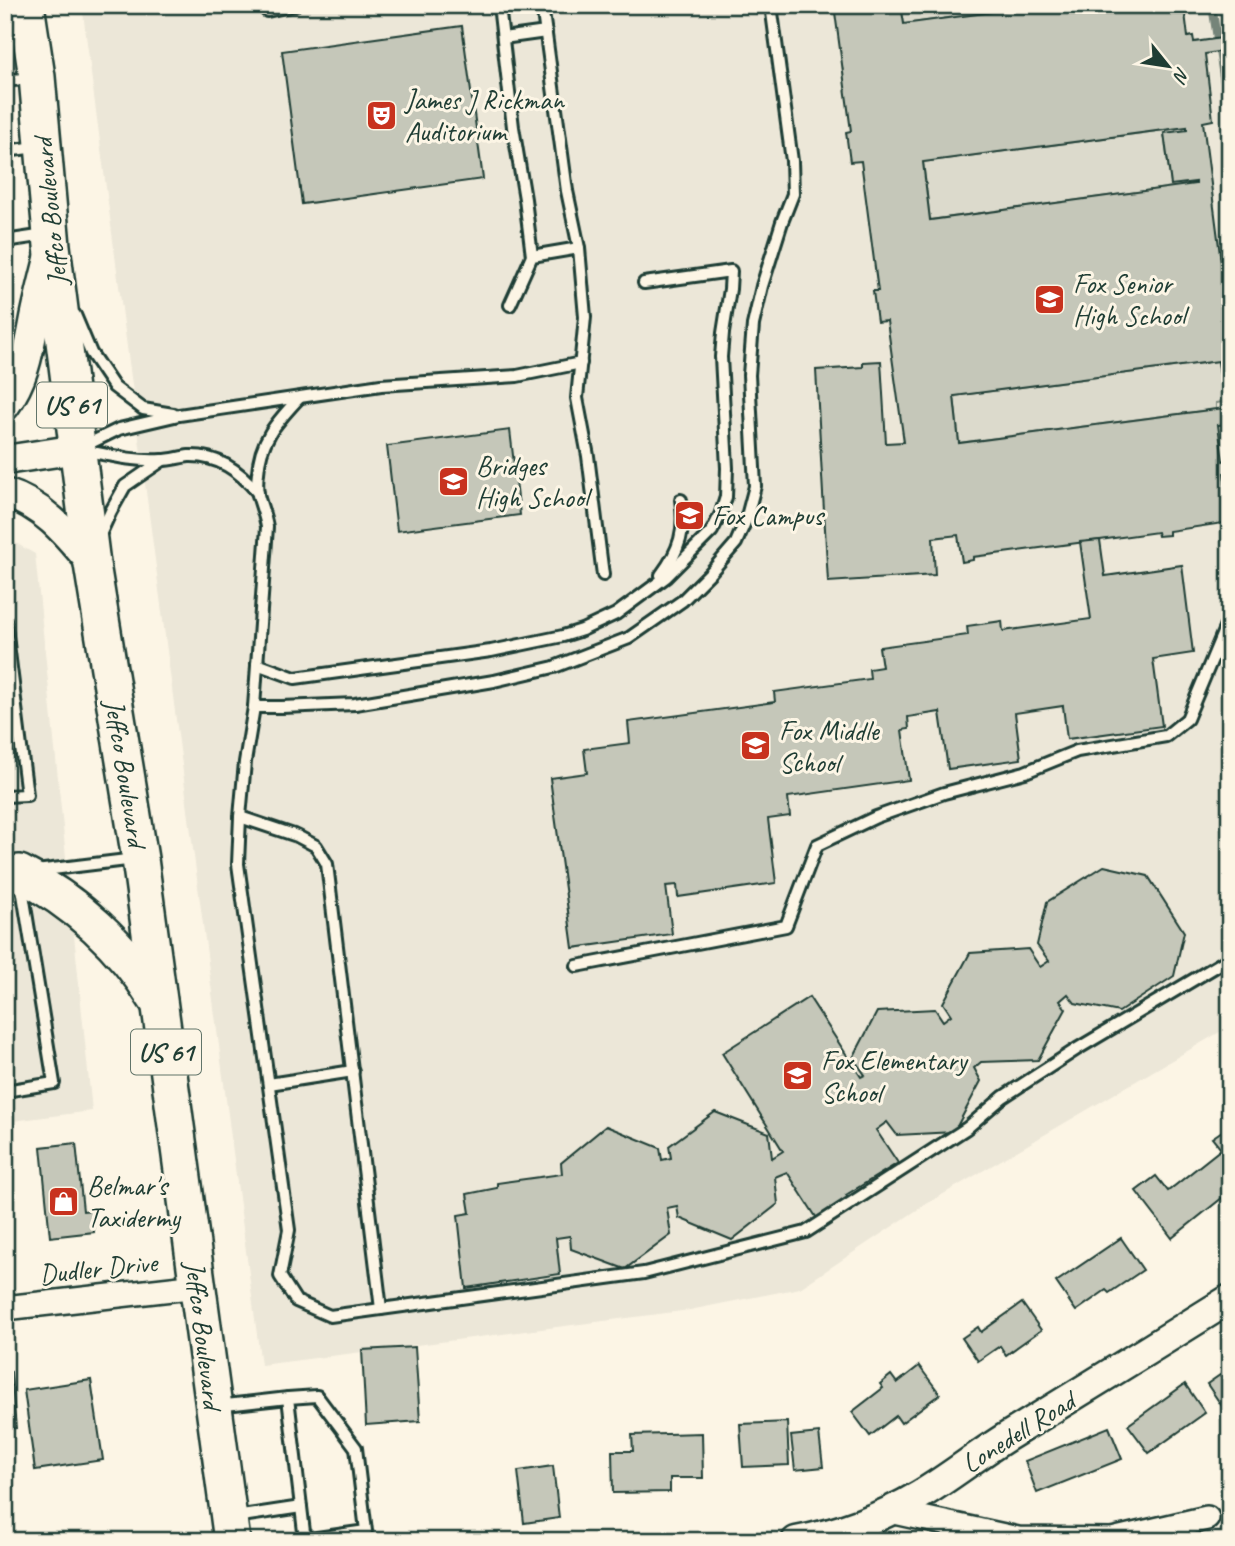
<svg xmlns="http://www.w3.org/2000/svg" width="1235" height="1546" font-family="Caveat,sans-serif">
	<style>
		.built { fill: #ece7d8 }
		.green { fill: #dcdacc; stroke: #7e8c80; stroke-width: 2 }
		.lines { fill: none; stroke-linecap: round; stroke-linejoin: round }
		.stream { stroke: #758479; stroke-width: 8 }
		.building { fill: #c5c7b9; stroke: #1f3d34; stroke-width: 2; fill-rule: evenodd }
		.service-casing { stroke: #1f3d34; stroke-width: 16 }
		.minor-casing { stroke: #1f3d34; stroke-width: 28 }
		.tertiary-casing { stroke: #1f3d34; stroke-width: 33 }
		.primary-casing { stroke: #1f3d34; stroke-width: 40 }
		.service { stroke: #fcf5e5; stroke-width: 10 }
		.minor { stroke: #fcf5e5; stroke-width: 23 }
		.tertiary { stroke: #fcf5e5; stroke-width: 28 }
		.primary { stroke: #fcf5e5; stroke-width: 35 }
		.labels { text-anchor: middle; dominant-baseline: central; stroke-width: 6; stroke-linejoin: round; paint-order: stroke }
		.shield { fill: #fcf5e5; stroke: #617469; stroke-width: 2 }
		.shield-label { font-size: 26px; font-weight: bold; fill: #1f3d34 }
		.poi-label { font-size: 28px; fill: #1f3d34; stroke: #fcf5e5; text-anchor: start }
		.street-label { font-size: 28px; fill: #1f3d34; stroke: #fcf5e5 }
	</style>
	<rect width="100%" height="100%" fill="#fcf5e5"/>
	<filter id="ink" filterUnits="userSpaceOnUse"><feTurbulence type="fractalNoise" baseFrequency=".0143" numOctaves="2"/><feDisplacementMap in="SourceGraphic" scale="14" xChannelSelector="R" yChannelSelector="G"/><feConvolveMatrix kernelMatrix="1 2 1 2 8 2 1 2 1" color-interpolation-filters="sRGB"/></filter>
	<g filter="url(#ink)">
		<g class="built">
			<polygon points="82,5 1230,5 1230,1026 923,1206 800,1288 690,1310 261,1365"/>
			<polygon points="5,537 35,554 92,1111 5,1122"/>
		</g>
		<g class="green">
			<polygon points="901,5 1045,5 904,24"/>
			<polygon points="1187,127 1187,130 1164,134 1171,184 1196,182 1196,184 930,220 923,162"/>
			<polygon points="1218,361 1224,402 1216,403 1216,409 959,443 954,396"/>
		</g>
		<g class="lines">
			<g class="stream">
				<polyline points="1212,5 1217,39"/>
				<polyline points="1219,51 1230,122"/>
			</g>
		</g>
		<g class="building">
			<path d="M834 5H901L904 24 1045 5H1184L1188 37 1193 36 1194 42 1229 37 1224 5H1230V70H1225L1223 51 1205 54 1213 120 1203 122 1221 262 1230 260V281L1224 282 1230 329V424L1218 425 1223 461 1226 460 1228 472 1224 473 1230 522 1169 531V535L1158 536 1157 532 1100 540 973 557V560L962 562 958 535 933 538 935 575 828 582 816 370 863 367V362L881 361 886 443 904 442 887 321 877 322 873 291H878L861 161 850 162 846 132 851 131ZM1187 127V130L1164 133 1171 185 1196 182V184L930 220 923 162ZM1218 361 1225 408 959 443 954 396Z"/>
			<polygon points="462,26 483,179 302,204 282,51"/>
			<polygon points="510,430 520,515 397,531 387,446"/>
			<polygon points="1100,540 1105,576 1182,565 1193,653 1153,659 1162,726 1067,739 1063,706 1015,713 1021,759 948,769 940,712 908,717 909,729 902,730 909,780 788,797 790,816 768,819 776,883 678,897 677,885 666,886 672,934 573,948 550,778 587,773 584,749 630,743 628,722 775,702 774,692 870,679 869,669 882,667 879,647 968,635 967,626 1002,621 1003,631 1091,619 1080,542"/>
			<polygon points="1104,866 1148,876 1184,932 1174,976 1119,1012 1075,1003 1068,994 1060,1001 1066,1009 1038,1060 981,1062 974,1068 981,1081 954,1132 897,1135 887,1122 876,1130 898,1163 846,1195 850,1200 818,1220 787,1172 775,1177 778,1204 732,1240 679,1218 677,1206 667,1208 671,1235 625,1269 571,1249 570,1236 556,1238 560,1274 466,1288 458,1215 470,1213 467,1194 497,1188 497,1183 562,1174 561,1163 606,1126 660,1148 662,1160 671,1158 669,1146 715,1112 769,1133 772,1158 783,1151 722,1053 809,997 861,1077 865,1075 853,1058 877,1012 935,1009 943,1021 951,1015 943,1003 970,953 1028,949 1040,967 1049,961 1037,945 1047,902"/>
			<polygon points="1225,1129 1230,1135 1230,1198 1227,1194 1172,1238 1136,1191 1156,1176 1168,1191 1221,1149 1212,1138"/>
			<polygon points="76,1143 83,1211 92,1210 94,1232 50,1237 41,1147"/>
			<polygon points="1121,1238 1143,1270 1109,1293 1106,1290 1076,1311 1056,1282"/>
			<polygon points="1022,1303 1041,1330 1006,1355 1000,1346 978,1361 962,1338 978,1327 981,1332"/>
			<polygon points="415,1347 420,1421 366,1425 362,1350"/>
			<polygon points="919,1366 940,1394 901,1423 896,1416 870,1436 852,1412 883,1388 880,1384 891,1375 897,1383"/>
			<polygon points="1230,1368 1230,1409 1226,1412 1207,1384"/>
			<polygon points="11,1372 16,1428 5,1429 5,1373"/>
			<polygon points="91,1380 103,1460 35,1470 24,1390"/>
			<polygon points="1185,1384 1205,1413 1149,1453 1128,1425"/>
			<polygon points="787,1422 789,1465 743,1467 740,1424"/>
			<polygon points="1109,1427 1122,1459 1037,1493 1025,1461"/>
			<polygon points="702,1433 703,1478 670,1478 670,1492 613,1493 612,1451 633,1451 632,1435"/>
			<polygon points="819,1433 823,1467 795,1470 791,1436"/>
			<polygon points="553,1466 559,1518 524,1523 518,1471"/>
		</g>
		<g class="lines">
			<defs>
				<g id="service">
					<polyline points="499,5 513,127 525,199 532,256"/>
					<polyline points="542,5 567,191 579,248 585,317 577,398 588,456 603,575"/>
					<polyline points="267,11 295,5"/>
					<polyline points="503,38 546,32"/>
					<polyline points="5,81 31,78"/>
					<polyline points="5,151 37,147"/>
					<polyline points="5,241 45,235"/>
					<polyline points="510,305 532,256 579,248"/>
					<polyline points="75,315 91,353 114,387 143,409 173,414"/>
					<path d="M299 398C277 422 260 439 258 473 257 480 257 488 258 495 261 506 265 515 267 527L254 707 245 762 240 817 238 864 289 1230 280 1276 296 1301 330 1316 644 1273 806 1232 967 1128 1003 1097 1077 1049 1230 958"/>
					<polyline points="82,447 119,429 179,415 381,385 517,376 581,363"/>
					<path d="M82 450C108 455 136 462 162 460 171 460 180 457 189 456 218 455 241 472 258 493"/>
					<polyline points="99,537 111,511 125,486 163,460"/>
					<path d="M661 575C680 550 686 530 681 500"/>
					<polyline points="5,620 27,795 5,796"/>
					<polyline points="257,664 295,678 491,651 563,636 582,630 616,614 666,577 712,531 721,513 726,497 727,468 721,357 723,333 730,289 731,271 644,283"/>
					<polyline points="254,707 282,707 355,704 494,681 554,667 629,638 682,601 710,573 736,543 746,520 755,486 749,375 753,325 762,286 782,222 793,194 792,161 771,5"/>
					<polyline points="240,817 297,836 316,846 327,864 381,1309"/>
					<polyline points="36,871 135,859"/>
					<polyline points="577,966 786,926 817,845 876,817 944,793 1025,772 1077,751 1166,736 1187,719 1230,616"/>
					<polyline points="269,1084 353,1071"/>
					<polyline points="5,1091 54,1083 21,882"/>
					<polygon points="317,1396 356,1448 366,1531 310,1539 304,1532 288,1398"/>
					<polyline points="217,1406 288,1398"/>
					<polyline points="235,1517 301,1507"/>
				</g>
				<g id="minor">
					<polyline points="5,1308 198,1286"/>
					<polyline points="890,1511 1018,1539 1112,1540 1207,1518"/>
				</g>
				<g id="tertiary">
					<path d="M5 406C25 379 29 350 35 318 39 298 44 279 49 259"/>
					<polyline points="5,460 78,449"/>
					<path d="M5 493C44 505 67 534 92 564"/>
					<path d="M796 1541C840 1533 881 1518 920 1495 952 1476 981 1452 1013 1433 1085 1389 1158 1344 1230 1299"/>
				</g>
				<g id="primary">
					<polyline points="26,5 37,77 52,246 92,564 140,859 232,1541"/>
					<path d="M19 873C75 901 124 946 156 999"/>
				</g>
			</defs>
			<use href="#service" class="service-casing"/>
			<use href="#minor" class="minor-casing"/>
			<use href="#tertiary" class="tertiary-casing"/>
			<use href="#primary" class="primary-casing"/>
			<use href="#service" class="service"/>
			<use href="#minor" class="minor"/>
			<use href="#tertiary" class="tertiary"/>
			<use href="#primary" class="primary"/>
		</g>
	</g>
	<defs>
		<symbol id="theatre-square" viewBox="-11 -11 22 22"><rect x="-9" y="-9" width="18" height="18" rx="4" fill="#c8321e" stroke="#fcf5e5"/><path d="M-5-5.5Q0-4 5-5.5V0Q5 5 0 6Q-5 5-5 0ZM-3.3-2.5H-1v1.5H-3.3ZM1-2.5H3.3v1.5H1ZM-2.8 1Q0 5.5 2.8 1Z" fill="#fff"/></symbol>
		<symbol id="school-square" viewBox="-11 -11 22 22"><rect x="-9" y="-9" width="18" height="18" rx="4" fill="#c8321e" stroke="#fcf5e5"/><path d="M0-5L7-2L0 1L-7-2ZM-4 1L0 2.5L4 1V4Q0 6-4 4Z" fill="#fff"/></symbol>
		<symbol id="shop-square" viewBox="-11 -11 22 22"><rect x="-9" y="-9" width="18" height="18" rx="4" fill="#c8321e" stroke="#fcf5e5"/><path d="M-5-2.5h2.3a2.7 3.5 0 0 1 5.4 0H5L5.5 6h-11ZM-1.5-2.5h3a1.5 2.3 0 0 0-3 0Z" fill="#fff"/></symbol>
	</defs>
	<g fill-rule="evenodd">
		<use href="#theatre-square" x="364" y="98" width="35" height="35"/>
		<use href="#school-square" x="1032" y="282" width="35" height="35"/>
		<use href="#school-square" x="436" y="464" width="35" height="35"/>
		<use href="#school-square" x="672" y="498" width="35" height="35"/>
		<use href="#school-square" x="738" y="728" width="35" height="35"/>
		<use href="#school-square" x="780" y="1058" width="35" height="35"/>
		<use href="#shop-square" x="46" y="1184" width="35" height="35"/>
	</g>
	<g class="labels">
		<g class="shield">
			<rect x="37" y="382.5" width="70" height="45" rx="5"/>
			<rect x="131" y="1029.5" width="70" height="45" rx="5"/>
		</g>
		<g class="shield-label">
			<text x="72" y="405">US 61</text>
			<text x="166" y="1052">US 61</text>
		</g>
		<g class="poi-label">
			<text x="405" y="99">James J Rickman<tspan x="405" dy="32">Auditorium</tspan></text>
			<text x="1073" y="283">Fox Senior<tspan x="1073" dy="32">High School</tspan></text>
			<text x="476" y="465">Bridges<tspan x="476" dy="32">High School</tspan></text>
			<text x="712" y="515">Fox Campus</text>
			<text x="779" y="730">Fox Middle<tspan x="779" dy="32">School</tspan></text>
			<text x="821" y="1060">Fox Elementary<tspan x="821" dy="32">School</tspan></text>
			<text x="87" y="1185">Belmar's<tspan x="87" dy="32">Taxidermy</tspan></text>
		</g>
		<g class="street-label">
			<text transform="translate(50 212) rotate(-96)">Jeffco Boulevard</text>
			<text transform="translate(126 773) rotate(81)">Jeffco Boulevard</text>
			<text transform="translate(98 1268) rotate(-6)">Dudler Drive</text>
			<text transform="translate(204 1335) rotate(83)">Jeffco Boulevard</text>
			<text transform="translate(1018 1432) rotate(-32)">Lonedell Road</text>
		</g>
	</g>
	<rect width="1235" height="1546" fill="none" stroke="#fcf5e5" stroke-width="28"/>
	<rect x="14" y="14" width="1207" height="1518" fill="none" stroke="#1f3d34" stroke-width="2.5" filter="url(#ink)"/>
	<g transform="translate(1168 66) rotate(120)" stroke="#fcf5e5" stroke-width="5" paint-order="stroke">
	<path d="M0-5L12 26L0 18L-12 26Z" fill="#1f3d34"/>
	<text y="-10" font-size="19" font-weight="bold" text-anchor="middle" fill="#1f3d34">N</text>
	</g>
</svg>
